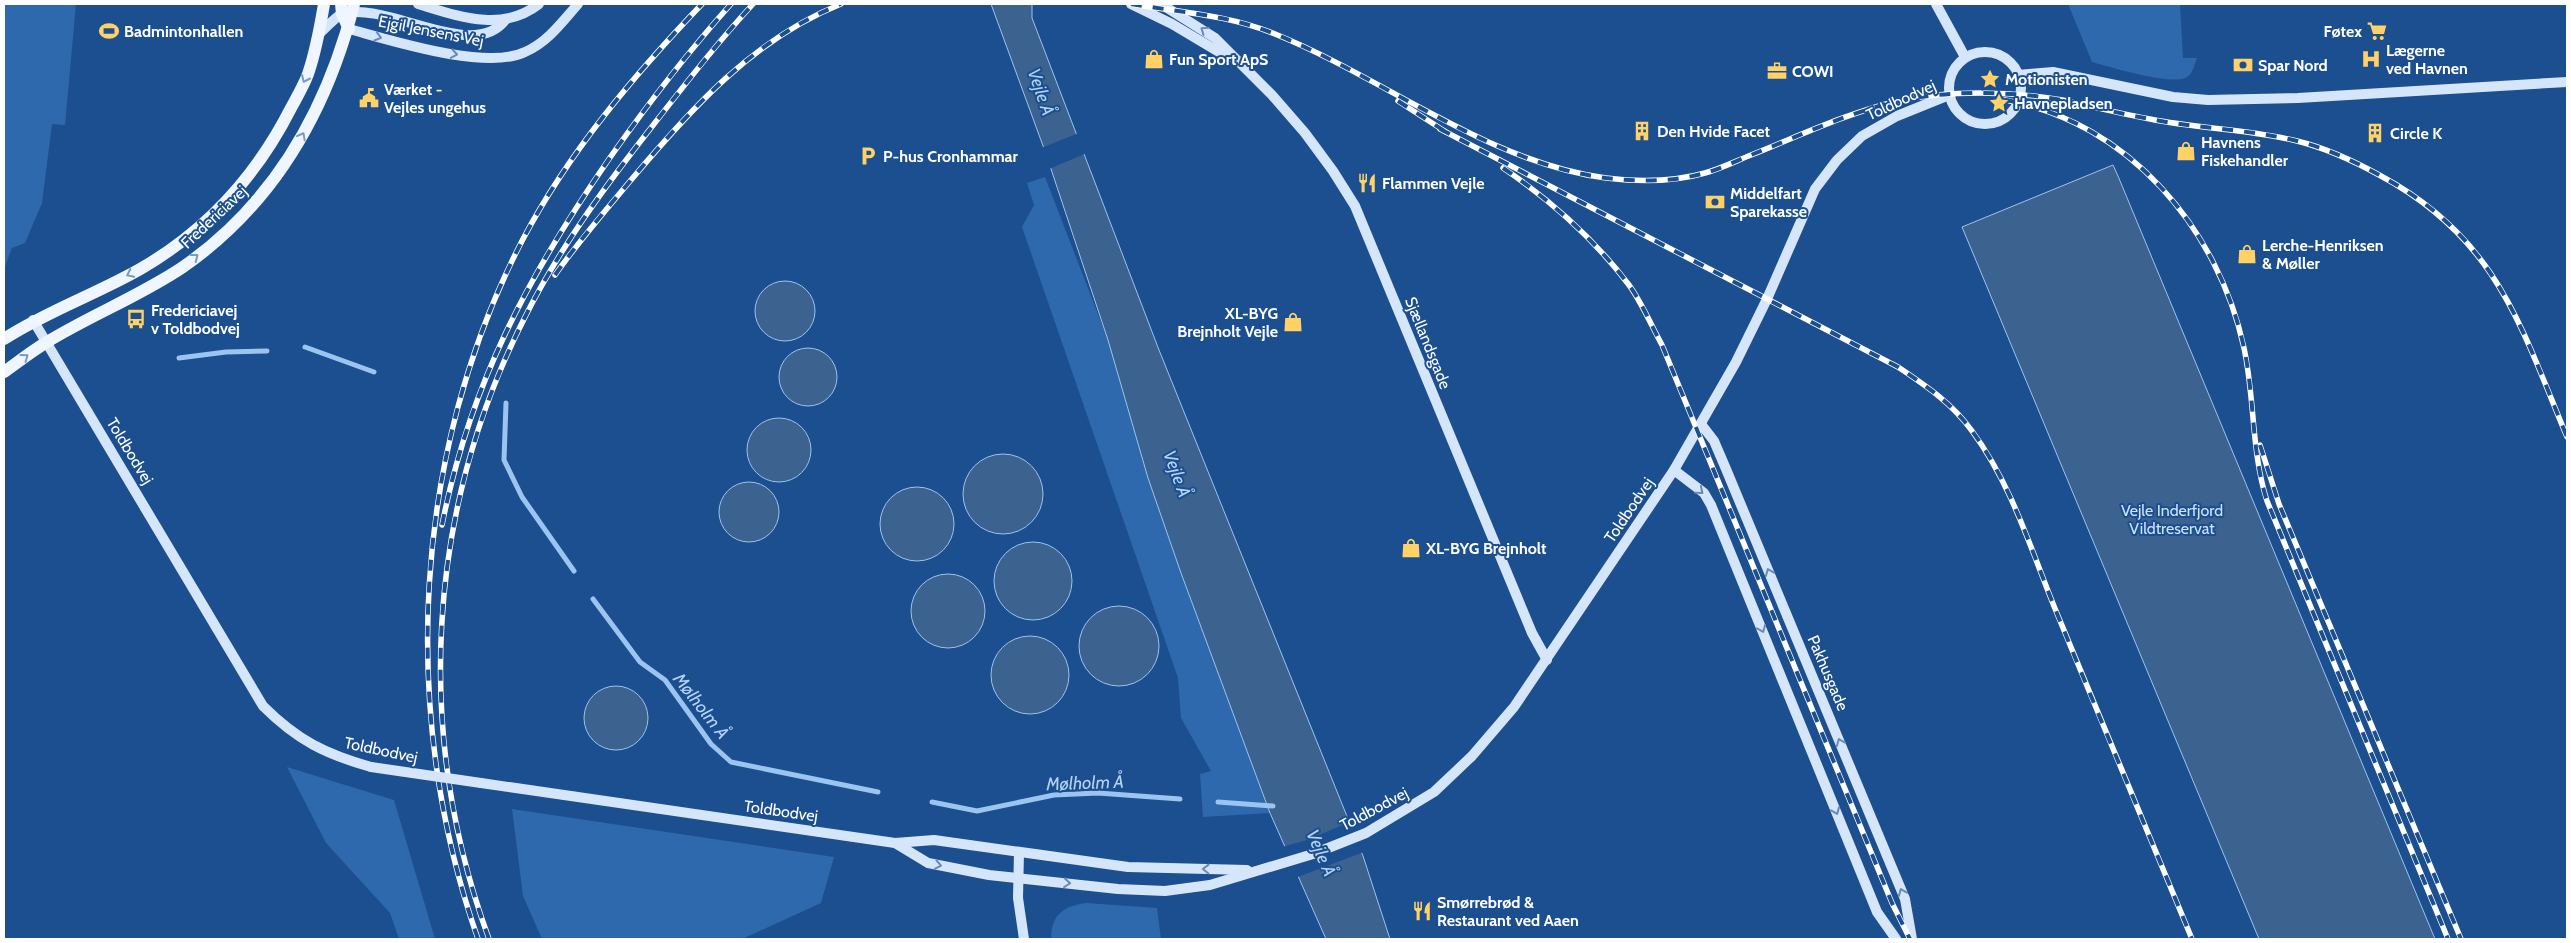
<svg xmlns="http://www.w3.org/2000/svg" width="2571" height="943" font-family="Cabin,sans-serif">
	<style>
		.green { fill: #2e69ad }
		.water { fill: #3c6290; stroke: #9cc4f0 }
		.pier { fill: #1b4f8f }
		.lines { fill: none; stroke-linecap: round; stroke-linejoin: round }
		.stream { stroke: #9cc4f0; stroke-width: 5 }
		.secondary { stroke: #d6e6fa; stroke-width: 10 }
		.primary { stroke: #f0f6ff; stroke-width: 12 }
		.rail-casing { stroke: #fff; stroke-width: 5.5 }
		.rail { stroke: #1b4f8f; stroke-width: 4; stroke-dasharray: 11; stroke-linecap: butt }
		.secondary-bridge { stroke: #d6e6fa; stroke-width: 10 }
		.oneway { stroke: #668bba }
		.oneway2 { stroke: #7b9ac1 }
		.labels { text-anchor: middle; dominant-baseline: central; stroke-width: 4; stroke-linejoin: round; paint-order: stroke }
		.poi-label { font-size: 16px; font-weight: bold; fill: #fff; stroke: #1b4f8f; text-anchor: start }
		.street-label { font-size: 16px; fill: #fff; stroke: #1b4f8f }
		.park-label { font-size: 16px; fill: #cfe3fa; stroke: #1b4f8f }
		.water-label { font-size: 18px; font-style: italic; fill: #b5d3f5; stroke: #1b4f8f }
	</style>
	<rect width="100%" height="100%" fill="#1b4f8f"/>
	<g class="green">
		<polygon points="4,4 76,4 65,125 52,124 42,203 25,243 12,248 4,269"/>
		<path d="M2068 4H2180L2183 58H2197C2194 65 2193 75 2185 78 2169 85 2110 67 2092 62Z"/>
		<polygon points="1045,177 1108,340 1148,478 1181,573 1270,813 1203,817 1200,774 1211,771 1181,718 1178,678 1022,227 1034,205 1027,183"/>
		<polygon points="287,767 394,800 435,939 399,939 390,913 326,843"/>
		<polygon points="512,809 834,857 821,903 742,939 542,939 523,896"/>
		<path d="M1086 903 1157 908 1161 939H1051C1051 915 1063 906 1086 903Z"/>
	</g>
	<g class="water">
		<polygon points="991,4 1032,4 1032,18 1159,350 1363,856 1390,939 1326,939 1270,813 1181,573 1148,478 1108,340 1046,154"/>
		<polygon points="2113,165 2118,176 2435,939 2259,939 1962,227"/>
		<circle cx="785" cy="311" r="30"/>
		<circle cx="808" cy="377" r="29"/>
		<circle cx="779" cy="450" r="32"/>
		<circle cx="1003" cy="494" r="40"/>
		<circle cx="749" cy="512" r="30"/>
		<circle cx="917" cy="524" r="37"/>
		<circle cx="1033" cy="581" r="39"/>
		<circle cx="948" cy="611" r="37"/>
		<circle cx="1119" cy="646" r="40"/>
		<circle cx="1030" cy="675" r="39"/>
		<circle cx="616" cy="718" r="32"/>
	</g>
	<g class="pier">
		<polygon points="1079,133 1087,153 1049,169 1041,148"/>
		<polygon points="1350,822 1364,852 1295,878 1282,847 1307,840"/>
	</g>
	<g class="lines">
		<g class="stream">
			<polyline points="305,347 374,372"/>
			<polyline points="179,358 226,352 267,351"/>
			<polyline points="506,403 504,460 522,497 574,571"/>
			<polyline points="593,599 640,662 665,680 711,744 731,762 878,792"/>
			<polyline points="932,802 977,811 1054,795 1098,793 1180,799"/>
			<polyline points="1218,802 1273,806"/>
		</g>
		<g class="secondary">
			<path d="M418 4C458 16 502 33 539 4"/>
			<polyline points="1131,4 1172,24 1229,58"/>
			<polyline points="1161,4 1215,38 1272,95 1305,133 1333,171 1355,206 1532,633 1547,660"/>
			<polyline points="1936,4 1965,57"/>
			<path d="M349 29C390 40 486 71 525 52 548 42 562 22 578 4"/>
			<path d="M319 34C326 28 334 18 342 14 386 0 474 64 506 19"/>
			<circle cx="1985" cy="88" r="36"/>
			<polyline points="2018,75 2053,72 2173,97 2208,100 2298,98 2567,82"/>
			<path d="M33 320 263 706C297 740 325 754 371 767"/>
			<polyline points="1701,424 1714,441 1726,469 1905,899 1912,939"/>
			<polyline points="1674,470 1704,493 1711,505 1877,912 1896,939"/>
			<polyline points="481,783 895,843 934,840 1128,867 1247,870"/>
			<polyline points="895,843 928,863 989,875 1118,889 1165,891 1210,885 1313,854 1366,833 1434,792 1472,756 1514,707 1674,470 1736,362 1767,299 1815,189 1837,160 1862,136 1897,116 1949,95"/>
			<polyline points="1019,852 1018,898 1024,939"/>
		</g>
		<g class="primary">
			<polyline points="341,4 342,14 349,29"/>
			<path d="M4 339C47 311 97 294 142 268 207 230 257 175 291 108 297 97 304 85 308 74 316 51 320 28 324 4"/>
			<path d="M4 372C18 362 32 351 47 342 91 315 140 296 183 267 275 203 327 110 354 4"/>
		</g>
		<defs>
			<g id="rail">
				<path d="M1131 4C1179 12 1229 15 1275 34 1384 78 1489 163 1606 178 1639 182 1673 182 1705 173 1720 169 1736 161 1751 155 1799 136 1847 113 1898 101 1948 90 2011 91 2062 100 2091 106 2121 114 2150 119 2199 129 2249 129 2297 141 2326 148 2354 161 2381 176 2496 238 2520 324 2567 437"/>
				<path d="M2005 100C2128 122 2218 228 2244 348 2255 399 2251 451 2267 501L2448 939"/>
				<polyline points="1398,101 1446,132"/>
				<path d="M1440 129 1898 367C1926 386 1952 403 1972 431 2012 485 2031 550 2056 611 2101 721 2147 830 2192 939"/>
				<path d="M1503 168C1549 199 1595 240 1629 285 1642 303 1651 325 1662 345L1892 903 1910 939"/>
				<path d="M555 275C578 242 605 211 631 180 690 110 753 39 841 4"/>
				<polyline points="2260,445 2279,504 2461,939"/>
				<path d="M442 525C470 384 528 276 609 159 647 105 687 53 731 4"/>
				<path d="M478 939C399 714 412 452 523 239 569 152 634 75 702 4"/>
				<path d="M489 939C414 734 426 512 525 317 560 247 606 185 654 124 686 83 718 42 753 4"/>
			</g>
		</defs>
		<use href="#rail" class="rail-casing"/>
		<use href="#rail" class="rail"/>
		<polyline class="secondary-bridge" points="371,767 481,783"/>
	</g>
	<defs><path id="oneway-chevron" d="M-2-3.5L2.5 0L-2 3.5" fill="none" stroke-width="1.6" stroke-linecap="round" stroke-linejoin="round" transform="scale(1.25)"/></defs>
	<g class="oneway">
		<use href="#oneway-chevron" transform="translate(1204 30) rotate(-145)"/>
		<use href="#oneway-chevron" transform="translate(378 37) rotate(16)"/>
		<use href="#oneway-chevron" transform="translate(454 54) rotate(10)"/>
		<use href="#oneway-chevron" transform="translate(1700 491) rotate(40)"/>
		<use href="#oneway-chevron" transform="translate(1769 572) rotate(-112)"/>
		<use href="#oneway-chevron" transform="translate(1762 629) rotate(68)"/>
		<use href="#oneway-chevron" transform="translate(1840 742) rotate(-112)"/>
		<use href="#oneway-chevron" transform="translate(1836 811) rotate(68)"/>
		<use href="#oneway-chevron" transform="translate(938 865) rotate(11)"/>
		<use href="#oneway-chevron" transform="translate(1206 869) rotate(-179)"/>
		<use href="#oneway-chevron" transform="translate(1067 883) rotate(5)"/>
		<use href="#oneway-chevron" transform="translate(1902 892) rotate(-112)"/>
	</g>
	<g class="oneway2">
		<use href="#oneway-chevron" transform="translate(305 79) rotate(114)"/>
		<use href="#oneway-chevron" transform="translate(302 136) rotate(-62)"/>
		<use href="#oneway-chevron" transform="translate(195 257) rotate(-38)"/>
		<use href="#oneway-chevron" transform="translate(130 274) rotate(154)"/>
		<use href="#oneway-chevron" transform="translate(25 357) rotate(-36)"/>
	</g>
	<defs>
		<symbol id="stadium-bare" viewBox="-9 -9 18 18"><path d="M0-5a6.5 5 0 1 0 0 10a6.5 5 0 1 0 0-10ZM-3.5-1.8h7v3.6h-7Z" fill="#ffd166" stroke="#1b4f8f" stroke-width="2.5" paint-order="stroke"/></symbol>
		<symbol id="supermarket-bare" viewBox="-9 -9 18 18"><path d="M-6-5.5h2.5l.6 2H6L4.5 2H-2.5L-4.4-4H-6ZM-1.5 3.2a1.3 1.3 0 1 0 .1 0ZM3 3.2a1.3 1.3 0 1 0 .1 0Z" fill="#ffd166" stroke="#1b4f8f" stroke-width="2.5" paint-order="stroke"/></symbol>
		<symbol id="shop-bare" viewBox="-9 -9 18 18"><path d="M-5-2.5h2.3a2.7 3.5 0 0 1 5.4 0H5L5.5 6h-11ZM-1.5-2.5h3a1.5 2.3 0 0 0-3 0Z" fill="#ffd166" stroke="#1b4f8f" stroke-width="2.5" paint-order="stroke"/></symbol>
		<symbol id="hospital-bare" viewBox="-9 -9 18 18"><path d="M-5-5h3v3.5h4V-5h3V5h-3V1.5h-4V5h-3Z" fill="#ffd166" stroke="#1b4f8f" stroke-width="2.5" paint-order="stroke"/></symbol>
		<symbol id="bank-bare" viewBox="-9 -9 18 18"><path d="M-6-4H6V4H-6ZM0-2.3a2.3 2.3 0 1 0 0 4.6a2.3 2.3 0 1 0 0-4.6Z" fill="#ffd166" stroke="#1b4f8f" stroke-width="2.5" paint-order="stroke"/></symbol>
		<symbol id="office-bare" viewBox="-9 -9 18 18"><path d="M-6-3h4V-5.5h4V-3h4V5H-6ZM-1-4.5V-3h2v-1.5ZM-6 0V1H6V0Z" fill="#ffd166" stroke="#1b4f8f" stroke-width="2.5" paint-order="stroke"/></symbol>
		<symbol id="sight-bare" viewBox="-9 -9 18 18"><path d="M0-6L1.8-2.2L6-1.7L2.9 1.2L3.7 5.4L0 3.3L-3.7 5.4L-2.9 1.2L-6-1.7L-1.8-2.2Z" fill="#ffd166" stroke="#1b4f8f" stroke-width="2.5" paint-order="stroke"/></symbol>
		<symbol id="civic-bare" viewBox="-9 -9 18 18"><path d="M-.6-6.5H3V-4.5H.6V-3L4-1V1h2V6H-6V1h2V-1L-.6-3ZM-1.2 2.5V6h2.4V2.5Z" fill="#ffd166" stroke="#1b4f8f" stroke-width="2.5" paint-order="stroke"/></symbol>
		<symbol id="building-bare" viewBox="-9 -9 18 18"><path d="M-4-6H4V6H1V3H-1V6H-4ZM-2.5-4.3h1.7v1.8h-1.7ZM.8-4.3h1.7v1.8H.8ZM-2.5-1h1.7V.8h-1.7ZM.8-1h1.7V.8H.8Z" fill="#ffd166" stroke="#1b4f8f" stroke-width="2.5" paint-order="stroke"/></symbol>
		<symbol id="parking-bare" viewBox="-9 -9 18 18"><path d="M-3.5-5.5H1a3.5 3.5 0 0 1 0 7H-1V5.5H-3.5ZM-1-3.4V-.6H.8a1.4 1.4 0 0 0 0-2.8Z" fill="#ffd166" stroke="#1b4f8f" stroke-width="2.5" paint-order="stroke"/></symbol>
		<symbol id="restaurant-bare" viewBox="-9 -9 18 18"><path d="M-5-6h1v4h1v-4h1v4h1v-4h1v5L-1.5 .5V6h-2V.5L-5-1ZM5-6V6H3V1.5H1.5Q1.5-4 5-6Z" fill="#ffd166" stroke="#1b4f8f" stroke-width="2.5" paint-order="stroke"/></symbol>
		<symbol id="bus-bare" viewBox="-9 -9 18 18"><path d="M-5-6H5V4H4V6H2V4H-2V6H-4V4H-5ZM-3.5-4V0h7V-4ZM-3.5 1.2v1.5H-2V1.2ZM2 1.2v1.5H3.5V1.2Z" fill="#ffd166" stroke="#1b4f8f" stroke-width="2.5" paint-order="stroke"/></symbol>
	</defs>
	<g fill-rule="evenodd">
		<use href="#stadium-bare" x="95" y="17" width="28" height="28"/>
		<use href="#supermarket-bare" x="2363" y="17" width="28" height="28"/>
		<use href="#shop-bare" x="1140" y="45" width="28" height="28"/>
		<use href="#hospital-bare" x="2357" y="45" width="28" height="28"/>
		<use href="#bank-bare" x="2229" y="51" width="28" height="28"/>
		<use href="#office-bare" x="1763" y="57" width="28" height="28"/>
		<use href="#sight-bare" x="1976" y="65" width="28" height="28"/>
		<use href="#civic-bare" x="355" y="84" width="28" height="28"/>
		<use href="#sight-bare" x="1985" y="89" width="28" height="28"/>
		<use href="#building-bare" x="1628" y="117" width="28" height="28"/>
		<use href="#building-bare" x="2361" y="119" width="28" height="28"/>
		<use href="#shop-bare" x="2172" y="137" width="28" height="28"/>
		<use href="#parking-bare" x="854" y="142" width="28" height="28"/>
		<use href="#restaurant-bare" x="1353" y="169" width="28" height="28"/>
		<use href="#bank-bare" x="1701" y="188" width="28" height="28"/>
		<use href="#shop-bare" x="2233" y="240" width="28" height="28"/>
		<use href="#bus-bare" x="122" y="305" width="28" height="28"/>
		<use href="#shop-bare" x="1279" y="308" width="28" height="28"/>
		<use href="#shop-bare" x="1397" y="534" width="28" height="28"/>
		<use href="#restaurant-bare" x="1408" y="897" width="28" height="28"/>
	</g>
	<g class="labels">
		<g class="poi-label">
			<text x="124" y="31">Badmintonhallen</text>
			<text x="2362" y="31" text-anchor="end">Føtex</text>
			<text x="2386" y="50">Lægerne<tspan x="2386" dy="18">ved Havnen</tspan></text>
			<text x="1169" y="59">Fun Sport ApS</text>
			<text x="2258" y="65">Spar Nord</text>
			<text x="1792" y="71">COWI</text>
			<text x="2005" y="79">Motionisten</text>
			<text x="384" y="89">Værket -<tspan x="384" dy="18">Vejles ungehus</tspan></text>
			<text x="2014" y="103">Havnepladsen</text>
			<text x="1657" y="131">Den Hvide Facet</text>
			<text x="2390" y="133">Circle K</text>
			<text x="2201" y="142">Havnens<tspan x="2201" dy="18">Fiskehandler</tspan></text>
			<text x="883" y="156">P-hus Cronhammar</text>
			<text x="1382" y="183">Flammen Vejle</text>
			<text x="1730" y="193">Middelfart<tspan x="1730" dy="18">Sparekasse</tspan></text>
			<text x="2262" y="245">Lerche-Henriksen<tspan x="2262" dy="18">&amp; Møller</tspan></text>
			<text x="151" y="310">Fredericiavej<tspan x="151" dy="18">v Toldbodvej</tspan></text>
			<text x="1278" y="313" text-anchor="end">XL-BYG<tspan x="1278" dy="18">Brejnholt Vejle</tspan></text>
			<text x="1426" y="548">XL-BYG Brejnholt</text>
			<text x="1437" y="902">Smørrebrød &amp;<tspan x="1437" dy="18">Restaurant ved Aaen</tspan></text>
		</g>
		<g class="street-label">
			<text transform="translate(431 31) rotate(11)">Ejgil Jensens Vej</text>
			<text transform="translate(1901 100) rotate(-25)">Toldbodvej</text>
			<text transform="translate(214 217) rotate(-43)">Fredericiavej</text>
			<text transform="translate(1428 343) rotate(68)">Sjællandsgade</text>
			<text transform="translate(130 451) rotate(59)">Toldbodvej</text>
			<text transform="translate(1629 510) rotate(-56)">Toldbodvej</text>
			<text transform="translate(1828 673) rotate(67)">Pakhusgade</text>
			<text transform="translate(381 750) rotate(12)">Toldbodvej</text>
			<text transform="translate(1374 809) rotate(-28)">Toldbodvej</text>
			<text transform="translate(781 811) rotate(8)">Toldbodvej</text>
		</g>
		<g class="park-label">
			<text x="2172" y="510">Vejle Inderfjord<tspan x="2172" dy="18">Vildtreservat</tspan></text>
		</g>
		<g class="water-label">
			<text transform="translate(1041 92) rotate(71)">Vejle Å</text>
			<text transform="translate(1177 474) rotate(70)">Vejle Å</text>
			<text transform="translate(701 706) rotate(52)">Mølholm Å</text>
			<text transform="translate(1085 783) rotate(-2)">Mølholm Å</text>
			<text transform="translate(1321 853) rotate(67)">Vejle Å</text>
		</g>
	</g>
	<rect width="2571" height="943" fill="none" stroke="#ffffff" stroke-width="10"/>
</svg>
